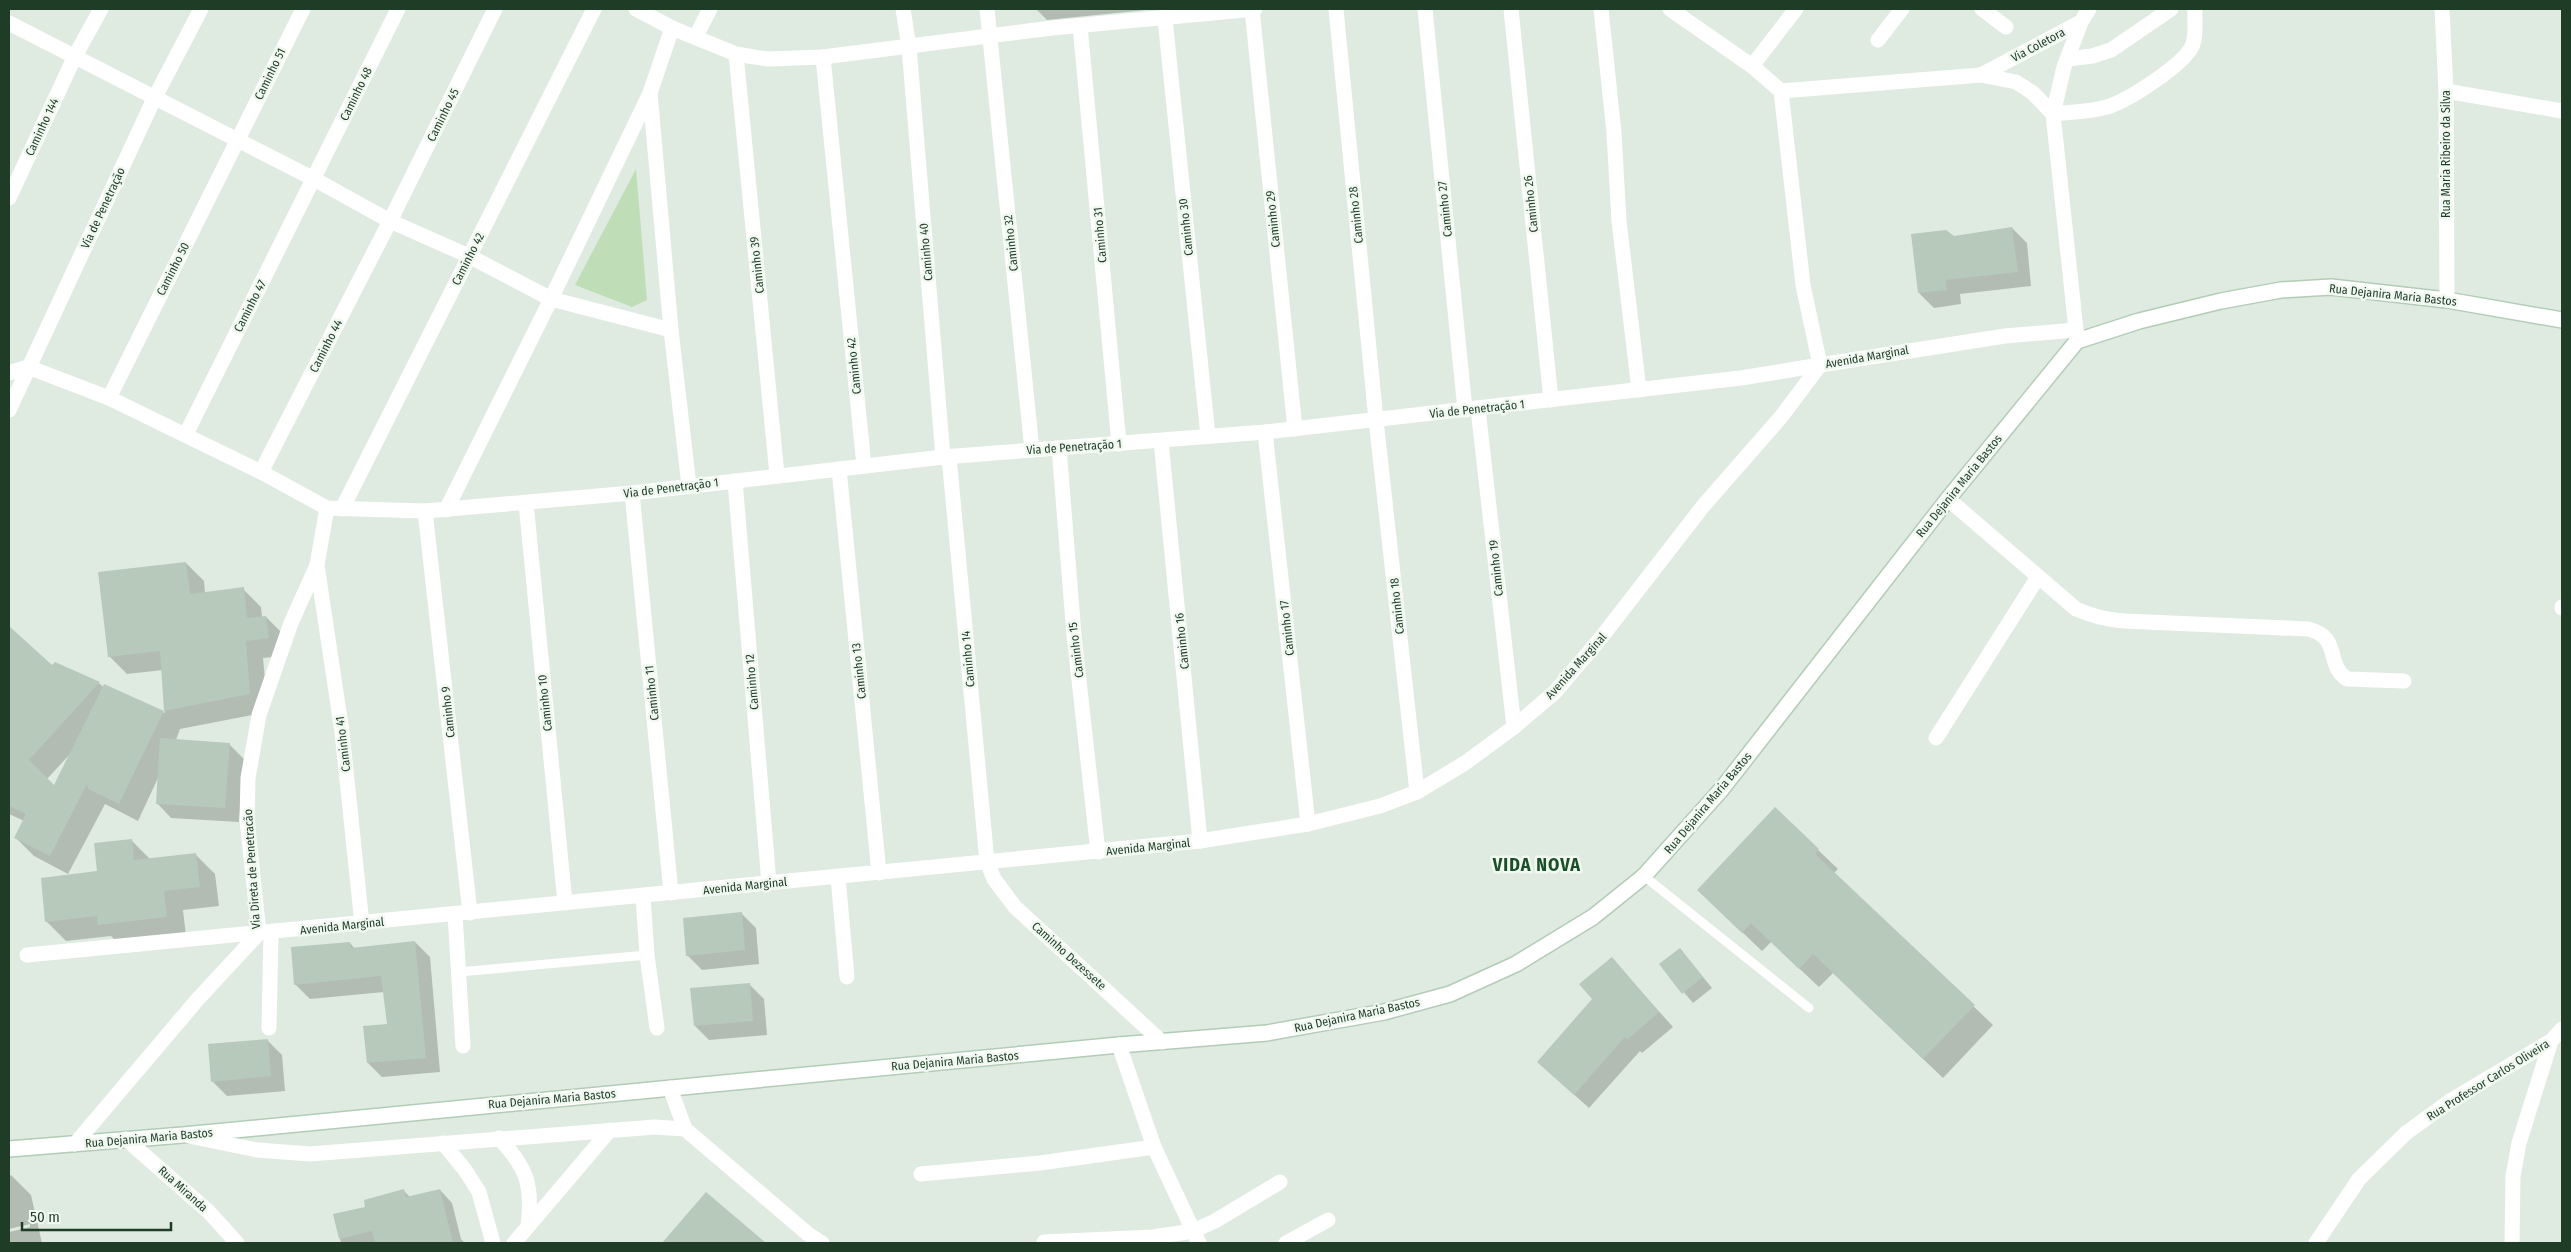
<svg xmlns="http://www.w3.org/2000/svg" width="2571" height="1252" font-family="'Fira Sans Condensed',sans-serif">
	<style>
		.green { fill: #bfdeb7 }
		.shadow { fill: #0003; fill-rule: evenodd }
		.building { fill: #b7c9ba }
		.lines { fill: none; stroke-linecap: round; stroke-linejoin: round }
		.secondary-casing { stroke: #b2ccb6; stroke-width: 18 }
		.service { stroke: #fff; stroke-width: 9 }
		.minor { stroke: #fff; stroke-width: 15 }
		.secondary { stroke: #fff; stroke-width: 15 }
		.labels { text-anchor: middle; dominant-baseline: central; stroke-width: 5; stroke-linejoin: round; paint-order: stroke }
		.street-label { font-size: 12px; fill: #1f3c27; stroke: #f0f8f0 }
		.district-label { font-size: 18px; font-weight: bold; letter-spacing: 1px; fill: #1b4f29; stroke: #f0f8f0 }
	</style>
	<rect width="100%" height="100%" fill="#dfebe0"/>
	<polygon class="green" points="636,169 647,300 632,307 575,285"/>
	<g class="shadow">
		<polygon points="1036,9 1155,9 1047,20"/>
		<polygon points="2012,228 2027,243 2031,286 1960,294 1961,304 1934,308 1919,293 1913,235 1953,237"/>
		<path d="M186 563 204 581 205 593 243 589 261 607 262 617H266L284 635 286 656 263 658 268 712 180 729 176 740 229 744 244 759 239 822 171 818 157 803 158 778 138 821 105 804 68 874 34 856 15 837 24 821 9 814V628L52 667 55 663 100 684 104 688 105 686 165 713 163 670 127 674 109 656ZM70 754 55 787 47 779Z"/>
		<polygon points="1775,809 1838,869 1834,873 1993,1025 1943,1078 1833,973 1819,987 1771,942 1762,951 1718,909"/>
		<polygon points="131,840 151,860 196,855 215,874 219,906 183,910 186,936 119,944 111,936 66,941 47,922 42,879 98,872"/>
		<polygon points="742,914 756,928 759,964 702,970 687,955"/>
		<polygon points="415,942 430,957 440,1072 382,1077 368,1063 388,1025 384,992 310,999 295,984 350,943 355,949"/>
		<polygon points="1680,949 1712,988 1693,1003 1660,964"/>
		<polygon points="1612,959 1673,1027 1642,1053 1640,1051 1589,1108 1538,1062 1594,999"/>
		<polygon points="749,984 764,999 767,1035 709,1040 695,1026"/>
		<polygon points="267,1040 282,1055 285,1091 227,1096 213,1082"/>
		<polygon points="11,1175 31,1195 42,1243 9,1243 9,1232 30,1227 30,1224 9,1229 9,1176"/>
		<polygon points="440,1190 452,1203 461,1239 465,1243 341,1243 334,1215 367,1208 404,1191 411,1198"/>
		<polygon points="707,1194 764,1243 664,1243"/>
	</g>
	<g class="building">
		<polygon points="2012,227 2018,272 1946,280 1947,290 1918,293 1911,234 1946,230 1954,236"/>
		<polygon points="186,562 190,594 244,587 247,618 266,616 269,638 246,641 250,694 164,711 160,651 108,657 98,572"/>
		<polygon points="9,626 52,665 55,662 100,682 29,760 54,785 104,684 164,711 119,804 88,789 87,784 50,856 14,838 26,814 9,806"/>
		<polygon points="160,738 230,743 225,808 156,804"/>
		<polygon points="1775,807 1819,849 1815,854 1975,1005 1923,1059 1813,954 1799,969 1751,923 1742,933 1697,890"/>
		<polygon points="132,839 134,860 196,853 200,887 164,891 167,917 98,925 97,916 45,922 41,878 97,871 94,843"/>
		<polygon points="742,912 745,950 686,956 683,918"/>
		<polygon points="415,941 426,1058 367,1063 363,1026 387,1024 381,976 294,985 291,947 350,942 351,948"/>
		<polygon points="1680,948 1703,977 1682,994 1659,964"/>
		<polygon points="1612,957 1659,1012 1627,1040 1625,1037 1574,1095 1537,1062 1592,999 1579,984"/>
		<polygon points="750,983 753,1021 694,1026 690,988"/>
		<polygon points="268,1039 271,1076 211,1082 208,1044"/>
		<polygon points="404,1189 406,1197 440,1189 453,1243 375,1243 372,1231 339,1239 333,1214 365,1207 364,1200"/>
		<polygon points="706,1192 766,1243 662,1243"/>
	</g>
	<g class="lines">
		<defs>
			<polyline id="secondary" points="9,1149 183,1135 1119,1045 1267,1033 1384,1012 1450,994 1516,964 1593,917 1644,876 1721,790 1948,499 2077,341 2139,321 2221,301 2281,290 2331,287 2447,300 2562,320"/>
		</defs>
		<use href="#secondary" class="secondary-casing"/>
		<g class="service">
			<polyline points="1644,876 1809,1008"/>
			<polyline points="459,972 647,955"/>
		</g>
		<g class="minor">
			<polyline points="636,9 672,28 736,54 767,59 823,57 1052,28 1255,9"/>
			<polyline points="903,9 909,47 943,457"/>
			<polyline points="987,9 1032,450"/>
			<polyline points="1252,9 1295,429"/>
			<polyline points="1336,9 1376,420 1417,792"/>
			<polyline points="1425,9 1465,410"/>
			<polyline points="1511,9 1551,400"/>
			<polyline points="1601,9 1614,133 1619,221 1639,390"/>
			<polyline points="1982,9 2006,27"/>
			<polyline points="2442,9 2446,91 2447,300"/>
			<polyline points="1165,19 1208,436"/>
			<polyline points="9,23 314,179 390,221 469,256 551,299 671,330"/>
			<polyline points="1080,26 1119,444"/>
			<polyline points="696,36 710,9"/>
			<polyline points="1878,40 1902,9"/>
			<polyline points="736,54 777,475"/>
			<polyline points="823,57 864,466"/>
			<polyline points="2068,59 2092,56 2111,50 2171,9"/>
			<polyline points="1752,66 1796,9"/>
			<polyline points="1981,75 2081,22 2089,9"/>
			<polyline points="1781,91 1981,75 2016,82 2033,93 2053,114"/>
			<polyline points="2446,91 2562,111"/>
			<polyline points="650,93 671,330 689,486"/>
			<path d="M2053 114C2070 112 2090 112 2107 107 2127 101 2186 64 2193 44 2197 32 2194 20 2195 9"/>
			<polyline points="9,198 75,56 101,9"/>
			<polyline points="2077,339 2053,114 2064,67 2081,22"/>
			<polyline points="9,373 28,367 109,398 261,472 327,508 425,511 632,493 943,457 1265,432 1741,378 1820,365 1803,285 1781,91 1752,66 1670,9"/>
			<polyline points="109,398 303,9"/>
			<polyline points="1478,409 1514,727"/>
			<polyline points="9,410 154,99 201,9"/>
			<polyline points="1265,432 1308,824"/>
			<polyline points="186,434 398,9"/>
			<polyline points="1161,441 1200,841"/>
			<polyline points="1059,448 1074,635 1098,852"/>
			<polyline points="949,457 987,862 994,879 1015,907 1162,1042"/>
			<polyline points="839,469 879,873"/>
			<polyline points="261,472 390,221 495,9"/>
			<polyline points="735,481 769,883"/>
			<polyline points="632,493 671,893"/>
			<path d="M1948 499 2076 609C2092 616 2107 620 2124 621L2308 629C2342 637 2325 665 2347 679L2404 681"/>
			<polyline points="526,503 565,903"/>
			<polyline points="342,509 594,9"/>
			<polyline points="446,510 551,299 650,93 672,28"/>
			<polyline points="425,511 470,913"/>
			<polyline points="317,565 342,732 362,924"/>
			<polyline points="2562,608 2562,607"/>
			<polyline points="1936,738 2038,577"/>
			<polyline points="838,877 847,977"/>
			<polyline points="643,896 647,955 657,1028"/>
			<polyline points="455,914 463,1046"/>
			<polyline points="27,955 1200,841 1308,824 1380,806 1417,792 1465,763 1514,727 1555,692 1600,639 1704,505 1781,417 1820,365 2005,336 2076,330"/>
			<polyline points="269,1028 271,933"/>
			<polyline points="1119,1045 1154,1147 1199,1243"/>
			<polyline points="670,1088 685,1129"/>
			<polyline points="189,1136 257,1150 310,1154 655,1127 685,1129 808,1234 822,1243"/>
			<path d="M499 1138C527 1168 533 1185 528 1226"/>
			<polyline points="126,1139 209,1212 237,1243"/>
			<polyline points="443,1143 465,1170 479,1192 493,1243"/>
			<polyline points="75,1144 197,1000 259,933 247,820 248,778 259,715 291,623 317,565 327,508"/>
			<polyline points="921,1174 1040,1163 1154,1147"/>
			<polyline points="1044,1242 1153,1237 1193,1231 1215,1221 1280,1182"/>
			<polyline points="514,1243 610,1130"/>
			<polyline points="1286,1243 1328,1220"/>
			<polyline points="2316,1243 2359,1179 2406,1133 2450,1101 2551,1041 2562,1029"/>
			<polyline points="2512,1243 2513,1176 2519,1143 2551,1041"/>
		</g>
		<use href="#secondary" class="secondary"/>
	</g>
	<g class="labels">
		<g class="street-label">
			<text transform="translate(2038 45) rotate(-28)">Via Coletora</text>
			<text transform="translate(270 74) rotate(-64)">Caminho 51</text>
			<text transform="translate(356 94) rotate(-64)">Caminho 48</text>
			<text transform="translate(443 115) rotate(-64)">Caminho 45</text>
			<text transform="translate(42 127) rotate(-65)">Caminho 144</text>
			<text transform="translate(2446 154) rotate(-90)">Rua Maria Ribeiro da Silva</text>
			<text transform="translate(1531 204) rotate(-96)">Caminho 26</text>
			<text transform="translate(103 208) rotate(-65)">Via de Penetração</text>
			<text transform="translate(1445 209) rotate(-96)">Caminho 27</text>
			<text transform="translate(1356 215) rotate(-96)">Caminho 28</text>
			<text transform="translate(1273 219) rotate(-96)">Caminho 29</text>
			<text transform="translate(1186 227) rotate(-96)">Caminho 30</text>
			<text transform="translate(1100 235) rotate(-95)">Caminho 31</text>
			<text transform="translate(1011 243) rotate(-96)">Caminho 32</text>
			<text transform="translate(926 252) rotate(-95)">Caminho 40</text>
			<text transform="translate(468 259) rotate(-63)">Caminho 42</text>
			<text transform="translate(757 265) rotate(-96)">Caminho 39</text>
			<text transform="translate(173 269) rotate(-63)">Caminho 50</text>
			<text transform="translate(2393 295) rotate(6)">Rua Dejanira Maria Bastos</text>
			<text transform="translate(250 306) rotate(-63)">Caminho 47</text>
			<text transform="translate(326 346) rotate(-63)">Caminho 44</text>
			<text transform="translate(1867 357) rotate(-10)">Avenida Marginal</text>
			<text transform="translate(854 366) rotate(-96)">Caminho 42</text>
			<text transform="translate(1477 409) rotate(-6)">Via de Penetração 1</text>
			<text transform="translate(1074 447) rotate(-4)">Via de Penetração 1</text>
			<text transform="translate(1959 486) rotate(-51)">Rua Dejanira Maria Bastos</text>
			<text transform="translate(671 488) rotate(-7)">Via de Penetração 1</text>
			<text transform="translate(1496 568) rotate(-96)">Caminho 19</text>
			<text transform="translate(1397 606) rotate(-96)">Caminho 18</text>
			<text transform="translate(1287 628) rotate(-96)">Caminho 17</text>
			<text transform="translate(1182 641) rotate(-96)">Caminho 16</text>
			<text transform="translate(1076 650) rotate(-97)">Caminho 15</text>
			<text transform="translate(968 659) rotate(-95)">Caminho 14</text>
			<text transform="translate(1576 666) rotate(-48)">Avenida Marginal</text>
			<text transform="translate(859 671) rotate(-96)">Caminho 13</text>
			<text transform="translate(752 682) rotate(-95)">Caminho 12</text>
			<text transform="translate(652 693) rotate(-96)">Caminho 11</text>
			<text transform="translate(545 703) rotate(-96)">Caminho 10</text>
			<text transform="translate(448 712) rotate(-96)">Caminho 9</text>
			<text transform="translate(343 744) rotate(-97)">Caminho 41</text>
			<text transform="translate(1708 803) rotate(-50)">Rua Dejanira Maria Bastos</text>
			<text transform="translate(1148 847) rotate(-6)">Avenida Marginal</text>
			<text transform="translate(252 869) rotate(-94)">Via Direta de Penetracão</text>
			<text transform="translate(745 886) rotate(-6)">Avenida Marginal</text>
			<text transform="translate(342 926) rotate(-6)">Avenida Marginal</text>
			<text transform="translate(1069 956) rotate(42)">Caminho Dezessete</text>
			<text transform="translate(1357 1015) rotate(-12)">Rua Dejanira Maria Bastos</text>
			<text transform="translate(955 1061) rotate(-5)">Rua Dejanira Maria Bastos</text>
			<text transform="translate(2488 1080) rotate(-32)">Rua Professor Carlos Oliveira</text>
			<text transform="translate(552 1099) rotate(-5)">Rua Dejanira Maria Bastos</text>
			<text transform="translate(149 1138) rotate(-5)">Rua Dejanira Maria Bastos</text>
			<text transform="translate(183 1189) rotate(42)">Rua Miranda</text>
		</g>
		<g class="district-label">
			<text x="1537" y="865">VIDA NOVA</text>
		</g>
	</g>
	<rect width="2571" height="1252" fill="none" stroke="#1f3c27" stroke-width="20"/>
	<path d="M22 1222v8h149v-8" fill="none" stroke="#1f3c27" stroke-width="2.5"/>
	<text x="30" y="1222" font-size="15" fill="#1f3c27" stroke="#f0f8f0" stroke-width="4" paint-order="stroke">50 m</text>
</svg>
